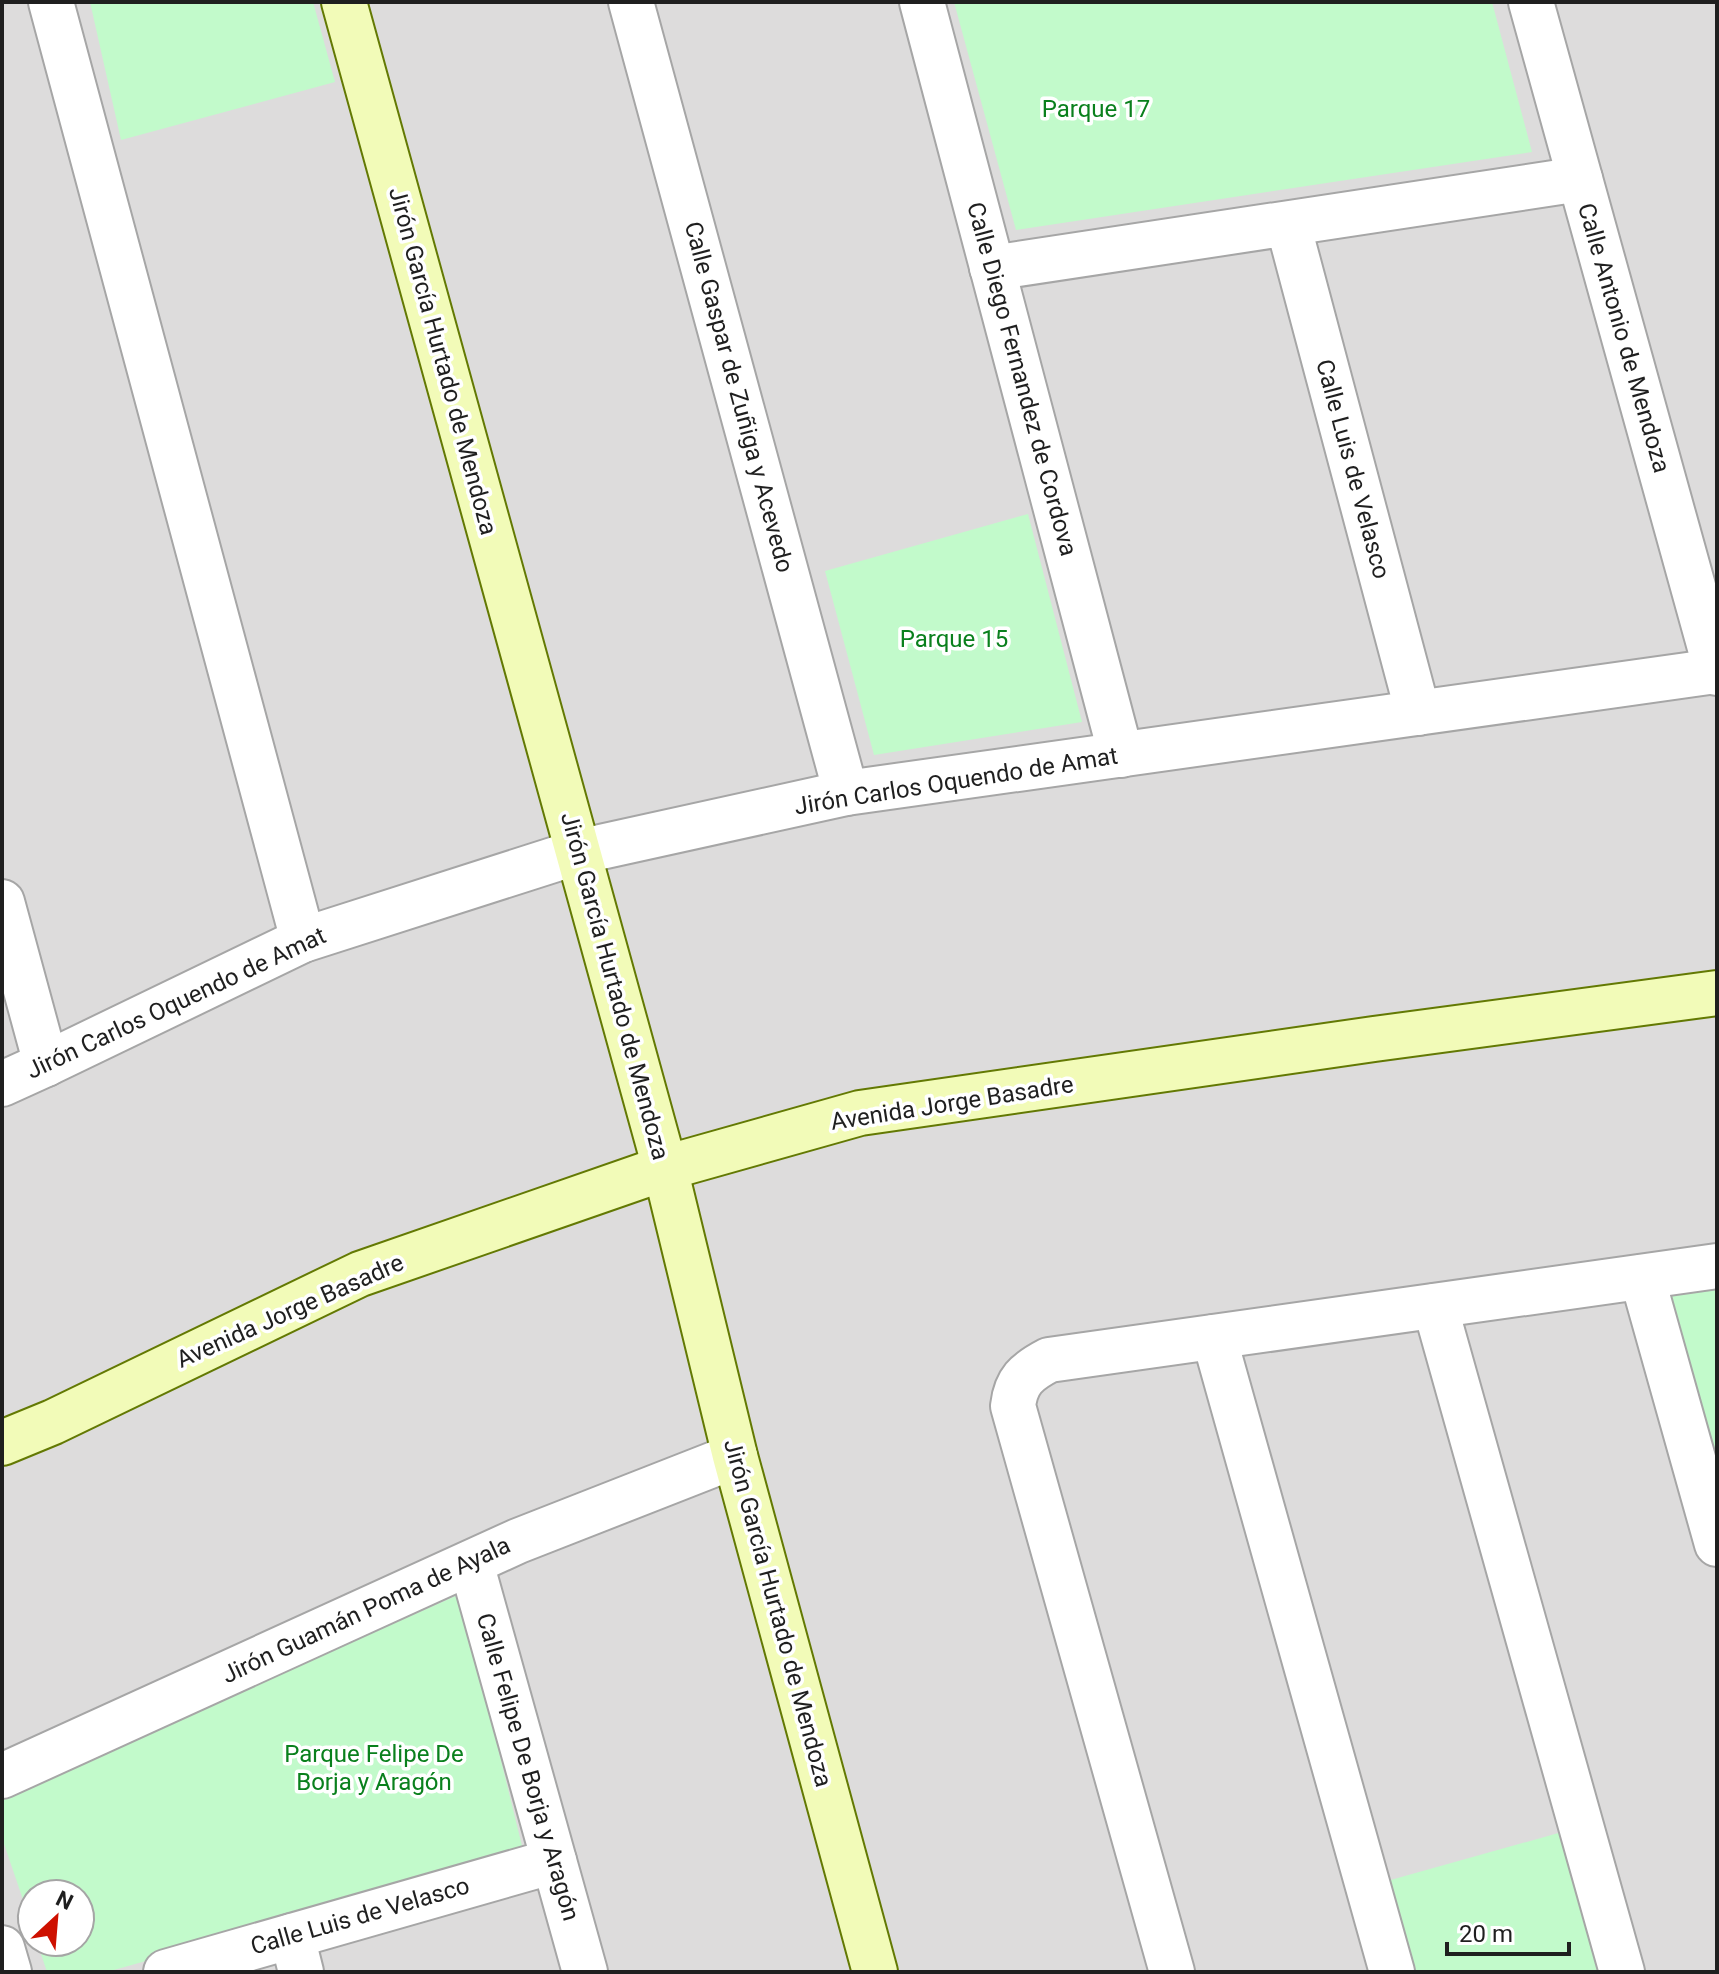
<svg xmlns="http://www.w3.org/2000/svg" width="1719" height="1974" font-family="Roboto,sans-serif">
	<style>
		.residential { fill: #dddcdc; fill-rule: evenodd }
		.park { fill: #c2facb }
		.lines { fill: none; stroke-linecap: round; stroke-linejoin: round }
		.street-casing { stroke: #a6a6a6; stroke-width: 48 }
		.secondary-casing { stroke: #637903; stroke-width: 48 }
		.street { stroke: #fff; stroke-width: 44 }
		.secondary { stroke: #f2fbb8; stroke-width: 44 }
		.labels { text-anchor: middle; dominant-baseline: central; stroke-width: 7; stroke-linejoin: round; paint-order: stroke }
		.park-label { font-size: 24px; fill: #0a801d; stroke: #fff }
		.street-label { font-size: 24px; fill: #1f1f1f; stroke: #fff }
	</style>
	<rect width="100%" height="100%" fill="#f0ede5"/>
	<path class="residential" d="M2 2H1717V1972H2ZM32 1894H80V1942H32Z"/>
	<g class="park">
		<polygon points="90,2 313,2 335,82 121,140"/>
		<polygon points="954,2 1492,2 1532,152 1016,230"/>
		<polygon points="1028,514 1082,722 874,755 825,571"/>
		<polygon points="1717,1284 1717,1478 1663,1292"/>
		<polygon points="460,1594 524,1854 107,1972 47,1972 37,1942 80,1942 80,1894 32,1894 32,1926 2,1838 2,1798"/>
		<polygon points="1562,1832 1601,1972 1412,1972 1387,1881"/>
	</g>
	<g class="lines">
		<defs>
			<g id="street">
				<polyline points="51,2 303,940"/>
				<polyline points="631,2 846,793"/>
				<polyline points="922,2 1121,755"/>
				<polyline points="1531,2 1717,673"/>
				<polyline points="1288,224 1418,713"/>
				<polyline points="992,268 1580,179"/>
				<polyline points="2,902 46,1064"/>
				<polyline points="2,1084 46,1064 303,940 578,852 846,793 1716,671"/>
				<polyline points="1642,1277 1717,1544"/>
				<polyline points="1435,1306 1622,1972"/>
				<polyline points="1214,1337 1392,1972"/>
				<polyline points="471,1563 585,1972"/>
				<polyline points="2,1776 518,1541 735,1456"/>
				<polyline points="292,1936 301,1972"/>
				<polyline points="2,1948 9,1972"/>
				<polyline points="166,1972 554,1861"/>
				<path d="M1172 1972 1013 1406C1016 1381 1026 1372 1049 1360L1717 1266"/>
			</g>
			<g id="secondary">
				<polyline points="344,2 665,1168 735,1456 875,1972"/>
				<polyline points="2,1443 53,1422 360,1274 665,1168 860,1113 1374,1039 1717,993"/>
			</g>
		</defs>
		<use href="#street" class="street-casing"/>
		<use href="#secondary" class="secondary-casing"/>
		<use href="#street" class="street"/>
		<use href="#secondary" class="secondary"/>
	</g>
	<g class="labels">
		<g class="park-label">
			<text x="1096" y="109">Parque 17</text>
			<text x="954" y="639">Parque 15</text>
			<text x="374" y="1754">Parque Felipe De<tspan x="374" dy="28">Borja y Aragón</tspan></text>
		</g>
		<g class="street-label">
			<text transform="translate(1624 338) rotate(74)">Calle Antonio de Mendoza</text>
			<text transform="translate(443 361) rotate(75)">Jirón García Hurtado de Mendoza</text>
			<text transform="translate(1022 379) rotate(75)">Calle Diego Fernandez de Cordova</text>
			<text transform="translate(739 397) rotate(75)">Calle Gaspar de Zuñiga y Acevedo</text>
			<text transform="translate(1353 469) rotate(75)">Calle Luis de Velasco</text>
			<text transform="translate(956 781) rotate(-9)">Jirón Carlos Oquendo de Amat</text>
			<text transform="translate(615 986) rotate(75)">Jirón García Hurtado de Mendoza</text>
			<text transform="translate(176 1003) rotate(-25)">Jirón Carlos Oquendo de Amat</text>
			<text transform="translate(952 1103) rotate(-9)">Avenida Jorge Basadre</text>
			<text transform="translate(290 1311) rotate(-24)">Avenida Jorge Basadre</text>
			<text transform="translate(366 1610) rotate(-25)">Jirón Guamán Poma de Ayala</text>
			<text transform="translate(778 1613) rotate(75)">Jirón García Hurtado de Mendoza</text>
			<text transform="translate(528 1767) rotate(74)">Calle Felipe De Borja y Aragón</text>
			<text transform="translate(360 1916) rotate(-16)">Calle Luis de Velasco</text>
		</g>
	</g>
	<rect width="1719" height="1974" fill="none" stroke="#1f1f1f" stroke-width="8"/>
	<g transform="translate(56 1918) rotate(26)"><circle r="38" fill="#ffffff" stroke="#a5a5a5" stroke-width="2"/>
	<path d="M0-6L14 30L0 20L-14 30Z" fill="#ce1000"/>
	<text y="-12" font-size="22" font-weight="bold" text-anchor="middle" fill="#1f1f1f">N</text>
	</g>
	<path d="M1447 1942v12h122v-12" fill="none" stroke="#1f1f1f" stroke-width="4"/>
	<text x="1459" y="1942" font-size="24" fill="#1f1f1f" stroke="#ffffff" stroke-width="6" paint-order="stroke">20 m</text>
</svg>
